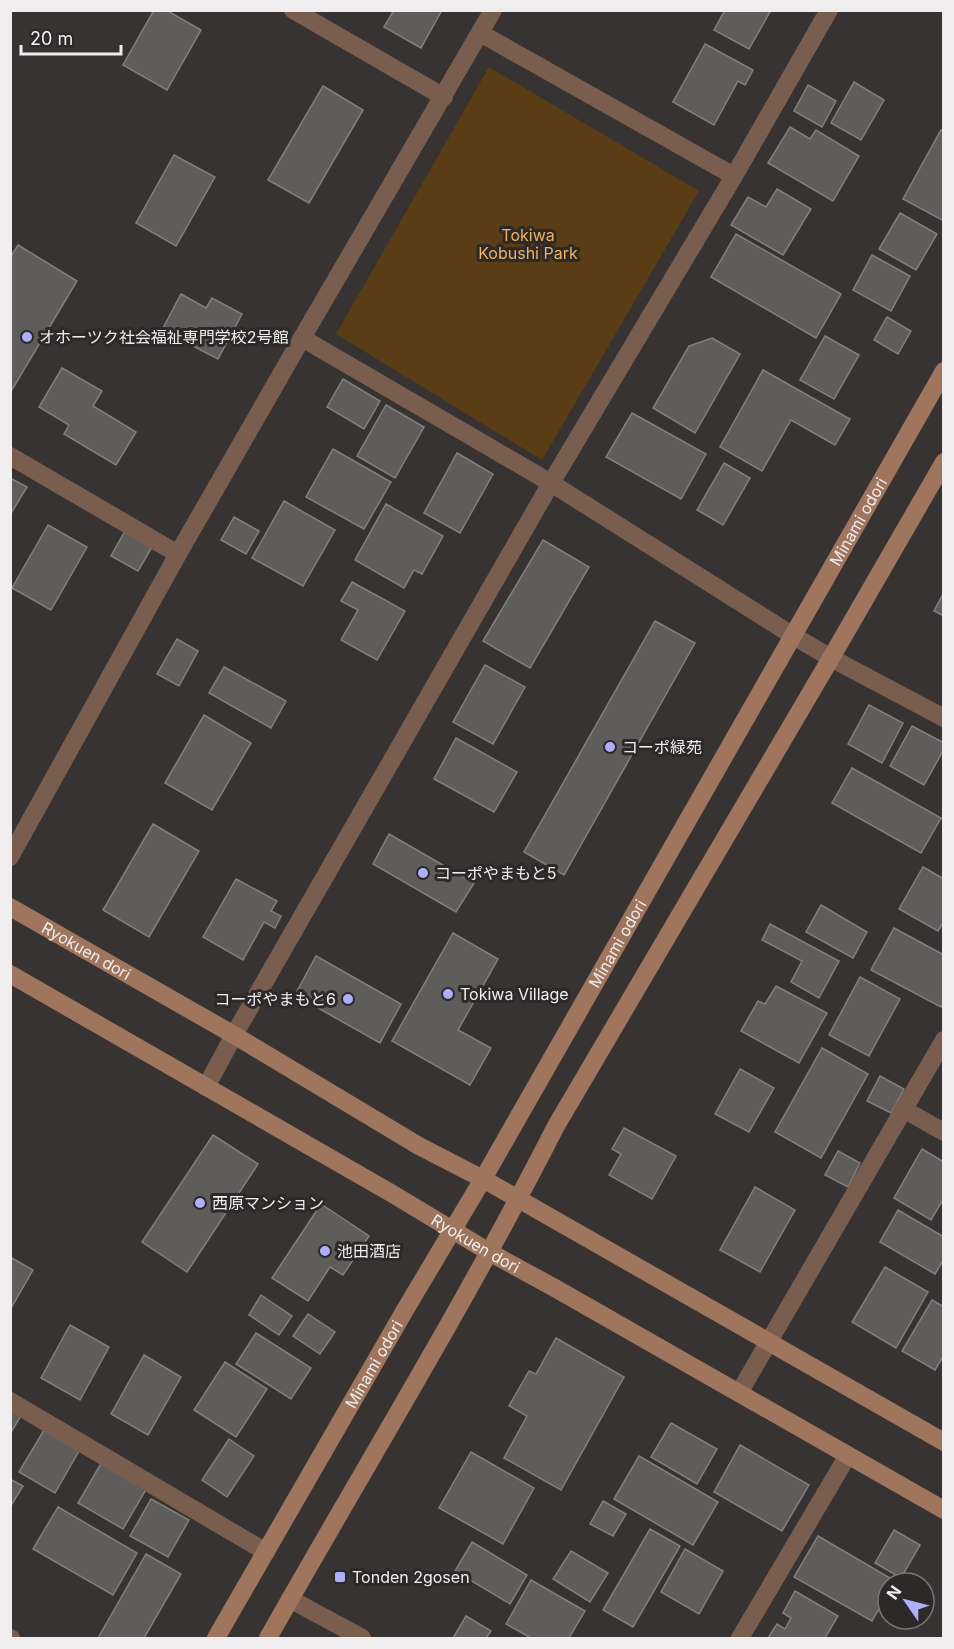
<svg xmlns="http://www.w3.org/2000/svg" width="954" height="1649" font-family="Inter,'Noto Sans JP',sans-serif">
	<style>
		.green { fill: #5a3d15 }
		.building { fill: #5f5c5c; stroke: #827f7f; stroke-width: 1.5 }
		.lines { fill: none; stroke-linecap: round; stroke-linejoin: round }
		.street { stroke: #795e4f; stroke-width: 18 }
		.secondary { stroke: #9f755d; stroke-width: 18 }
		.poi-dot { fill: #afaefa; stroke: #2c2929; stroke-width: 2 }
		.labels { text-anchor: middle; dominant-baseline: central; stroke-width: 6; stroke-linejoin: round; paint-order: stroke }
		.park-label { font-size: 16px; fill: #f2b15f; stroke: #2c2929 }
		.poi-label { font-size: 16px; fill: #efeded; stroke: #2c2929; text-anchor: start }
		.street-label { font-size: 16px; fill: #efeded; stroke: #2c2929 }
	</style>
	<rect width="100%" height="100%" fill="#363332"/>
	<polygon class="green" points="489,67 699,191 542,460 336,334"/>
	<g class="building">
		<polygon points="154,10 166,10 201,30 167,90 123,65"/>
		<polygon points="394,10 442,10 421,48 384,27"/>
		<polygon points="725,10 771,10 749,49 714,30"/>
		<polygon points="705,44 753,70 745,85 738,81 714,125 673,102"/>
		<polygon points="854,82 884,100 861,140 831,123"/>
		<polygon points="808,85 836,101 822,127 794,111"/>
		<polygon points="323,86 363,110 309,203 268,180"/>
		<polygon points="790,127 810,139 816,130 859,156 833,201 768,163"/>
		<polygon points="941,130 944,131 944,221 903,199"/>
		<polygon points="174,155 215,177 176,246 136,223"/>
		<polygon points="777,189 811,209 783,255 731,225 748,197 766,207"/>
		<polygon points="900,213 937,234 916,270 879,249"/>
		<polygon points="736,234 841,294 816,338 711,277"/>
		<polygon points="18,245 77,281 10,393 10,258"/>
		<polygon points="872,255 910,276 891,311 853,290"/>
		<polygon points="181,294 206,308 212,298 242,314 218,359 162,330"/>
		<polygon points="887,317 911,331 898,354 874,340"/>
		<polygon points="825,336 859,355 834,399 800,380"/>
		<polygon points="712,338 740,354 695,433 653,408 689,346"/>
		<polygon points="62,368 102,391 93,406 136,432 116,465 64,434 69,425 39,407"/>
		<polygon points="763,370 850,419 835,445 791,420 762,471 720,447"/>
		<polygon points="343,379 380,401 364,429 327,407"/>
		<polygon points="386,405 424,427 395,478 357,456"/>
		<polygon points="632,413 706,454 681,499 606,457"/>
		<polygon points="333,449 391,482 364,529 306,497"/>
		<polygon points="457,453 493,474 460,533 424,513"/>
		<polygon points="724,463 750,478 723,525 697,510"/>
		<polygon points="10,478 27,487 10,515"/>
		<polygon points="284,501 335,530 303,586 252,558"/>
		<polygon points="386,504 443,536 422,574 414,570 404,588 355,560"/>
		<polygon points="234,517 259,531 246,554 221,540"/>
		<polygon points="48,525 87,547 51,610 12,588"/>
		<polygon points="125,531 152,547 138,571 111,556"/>
		<polygon points="543,540 589,567 530,668 483,641"/>
		<polygon points="352,582 405,611 377,660 341,640 358,610 341,601"/>
		<polygon points="944,592 944,616 934,611"/>
		<polygon points="655,621 695,643 564,875 524,852"/>
		<polygon points="177,639 198,651 179,686 157,674"/>
		<polygon points="485,665 525,687 493,744 453,722"/>
		<polygon points="224,667 286,701 271,728 209,693"/>
		<polygon points="869,705 903,723 882,763 848,744"/>
		<polygon points="204,715 251,743 212,810 165,783"/>
		<polygon points="912,726 944,743 944,749 924,785 890,766"/>
		<polygon points="456,738 517,772 494,812 434,779"/>
		<polygon points="852,768 941,818 921,853 832,803"/>
		<polygon points="153,824 199,851 149,937 103,910"/>
		<polygon points="389,834 474,883 456,912 373,864"/>
		<polygon points="923,867 944,879 944,921 938,931 899,909"/>
		<polygon points="236,879 277,901 271,911 281,916 275,928 264,922 243,960 203,937"/>
		<polygon points="821,905 867,932 853,958 806,932"/>
		<polygon points="770,924 839,961 819,998 791,982 802,961 762,940"/>
		<polygon points="894,928 944,955 944,1002 941,1007 871,970"/>
		<polygon points="453,933 498,959 458,1030 491,1048 470,1085 392,1041"/>
		<polygon points="316,956 401,1004 380,1043 295,995"/>
		<polygon points="860,977 900,999 869,1056 829,1035"/>
		<polygon points="776,986 827,1013 799,1063 741,1031 758,1001 765,1004"/>
		<polygon points="822,1048 868,1074 821,1158 775,1132"/>
		<polygon points="740,1069 774,1088 749,1132 715,1114"/>
		<polygon points="880,1076 904,1089 891,1113 867,1101"/>
		<polygon points="624,1128 676,1156 652,1199 609,1175 621,1154 612,1149"/>
		<polygon points="213,1135 258,1164 187,1272 142,1242"/>
		<polygon points="922,1149 944,1162 944,1198 931,1220 894,1198"/>
		<polygon points="838,1151 860,1163 848,1187 825,1175"/>
		<polygon points="755,1187 795,1210 760,1272 720,1250"/>
		<polygon points="321,1204 369,1236 343,1275 330,1267 308,1301 272,1278"/>
		<polygon points="898,1210 944,1237 944,1259 935,1274 880,1242"/>
		<polygon points="10,1257 33,1270 10,1310"/>
		<polygon points="885,1267 928,1292 896,1348 852,1322"/>
		<polygon points="261,1295 292,1316 279,1335 249,1315"/>
		<polygon points="932,1300 944,1307 944,1355 935,1370 902,1351"/>
		<polygon points="308,1314 335,1332 320,1354 293,1336"/>
		<polygon points="70,1325 109,1347 80,1400 41,1378"/>
		<polygon points="256,1333 311,1368 291,1399 236,1364"/>
		<polygon points="556,1338 624,1377 561,1490 504,1458 527,1416 509,1406 529,1371 536,1374"/>
		<polygon points="144,1355 181,1377 148,1435 111,1414"/>
		<polygon points="225,1362 267,1389 236,1437 194,1410"/>
		<polygon points="10,1408 22,1414 10,1434"/>
		<polygon points="671,1423 717,1449 697,1484 651,1457"/>
		<polygon points="44,1430 79,1451 55,1493 19,1472"/>
		<polygon points="229,1439 254,1456 227,1497 202,1480"/>
		<polygon points="740,1445 809,1485 782,1531 714,1492"/>
		<polygon points="471,1452 534,1488 503,1544 439,1508"/>
		<polygon points="639,1456 718,1502 693,1545 614,1499"/>
		<polygon points="103,1460 148,1486 123,1529 78,1503"/>
		<polygon points="10,1479 23,1486 10,1507"/>
		<polygon points="151,1499 189,1520 168,1557 130,1536"/>
		<polygon points="603,1501 626,1514 613,1536 590,1524"/>
		<polygon points="58,1507 137,1553 113,1595 33,1549"/>
		<polygon points="650,1529 680,1546 633,1627 603,1610"/>
		<polygon points="894,1530 920,1545 901,1578 875,1563"/>
		<polygon points="818,1536 895,1581 894,1583 888,1583 888,1593 872,1621 794,1577"/>
		<polygon points="472,1542 527,1575 510,1604 455,1571"/>
		<polygon points="685,1549 723,1571 699,1614 661,1592"/>
		<polygon points="571,1551 608,1573 590,1602 553,1579"/>
		<polygon points="146,1554 181,1574 144,1638 98,1638"/>
		<polygon points="531,1580 585,1611 569,1638 531,1638 506,1624"/>
		<polygon points="795,1591 838,1616 825,1638 768,1638 777,1624 785,1629 791,1618 783,1613"/>
		<polygon points="466,1616 491,1631 486,1638 453,1638"/>
	</g>
	<g class="lines">
		<g class="street">
			<polyline points="293,10 444,97"/>
			<polyline points="480,33 734,176"/>
			<polyline points="302,338 551,483 792,635 831,658 944,718"/>
			<polyline points="10,456 178,554"/>
			<polyline points="10,857 178,554 302,338 493,10"/>
			<polyline points="206,1087 234,1035 551,483 734,176 829,10"/>
			<polyline points="903,1109 944,1132"/>
			<polyline points="739,1393 944,1040"/>
			<polyline points="10,1401 266,1552"/>
			<polyline points="290,1599 362,1638"/>
			<polyline points="10,1638 11,1638"/>
			<polyline points="740,1638 848,1455"/>
		</g>
		<g class="secondary">
			<path id="s1" d="M10 907 234 1035 419 1146 483 1179 585 1237 944 1442"/>
			<path id="s2" d="M10 974 391 1193 489 1252 553 1287 944 1510"/>
			<path id="s3" d="M216 1638 405 1310 483 1179 944 371"/>
			<path d="M268 1638C364 1468 467 1301 556 1126L831 658 944 462"/>
		</g>
	</g>
	<g class="poi-dot">
		<circle cx="27" cy="337" r="6"/>
		<circle cx="610" cy="747" r="6"/>
		<circle cx="423" cy="873" r="6"/>
		<circle cx="448" cy="994" r="6"/>
		<circle cx="348" cy="999" r="6"/>
		<circle cx="200" cy="1203" r="6"/>
		<circle cx="325" cy="1251" r="6"/>
		<rect x="334" y="1571" width="12" height="12" rx="3"/>
	</g>
	<g class="labels">
		<g class="park-label">
			<text x="528" y="235">Tokiwa<tspan x="528" dy="18">Kobushi Park</tspan></text>
		</g>
		<g class="poi-label">
			<text x="39" y="337">オホーツク社会福祉専門学校2号館</text>
			<text x="622" y="747">コーポ緑苑</text>
			<text x="435" y="873">コーポやまもと5</text>
			<text x="460" y="994">Tokiwa Village</text>
			<text x="336" y="999" text-anchor="end">コーポやまもと6</text>
			<text x="212" y="1203">西原マンション</text>
			<text x="337" y="1251">池田酒店</text>
			<text x="352" y="1577">Tonden 2gosen</text>
		</g>
		<g class="street-label">
			<text stroke="none"><textPath href="#s3" startOffset="1288">Minami odori</textPath></text>
			<text stroke="none"><textPath href="#s3" startOffset="802">Minami odori</textPath></text>
			<text stroke="none"><textPath href="#s1" startOffset="88">Ryokuen dori</textPath></text>
			<text stroke="none"><textPath href="#s2" startOffset="538">Ryokuen dori</textPath></text>
			<text stroke="none"><textPath href="#s3" startOffset="316">Minami odori</textPath></text>
		</g>
	</g>
	<rect width="954" height="1649" fill="none" stroke="#efeded" stroke-width="24"/>
	<g transform="translate(906 1601) rotate(305)"><circle r="28" fill="#2c2929" stroke="#7a7777" stroke-width="1.5"/>
	<path d="M0-4.5L10 22L0 15L-10 22Z" fill="#afaefa"/>
	<text y="-9" font-size="16" font-weight="bold" text-anchor="middle" fill="#efeded">N</text>
	</g>
	<path d="M21 45v9h100v-9" fill="none" stroke="#efeded" stroke-width="3"/>
	<text x="30" y="45" font-size="18" fill="#efeded" stroke="#2c2929" stroke-width="4.5" paint-order="stroke">20 m</text>
</svg>
